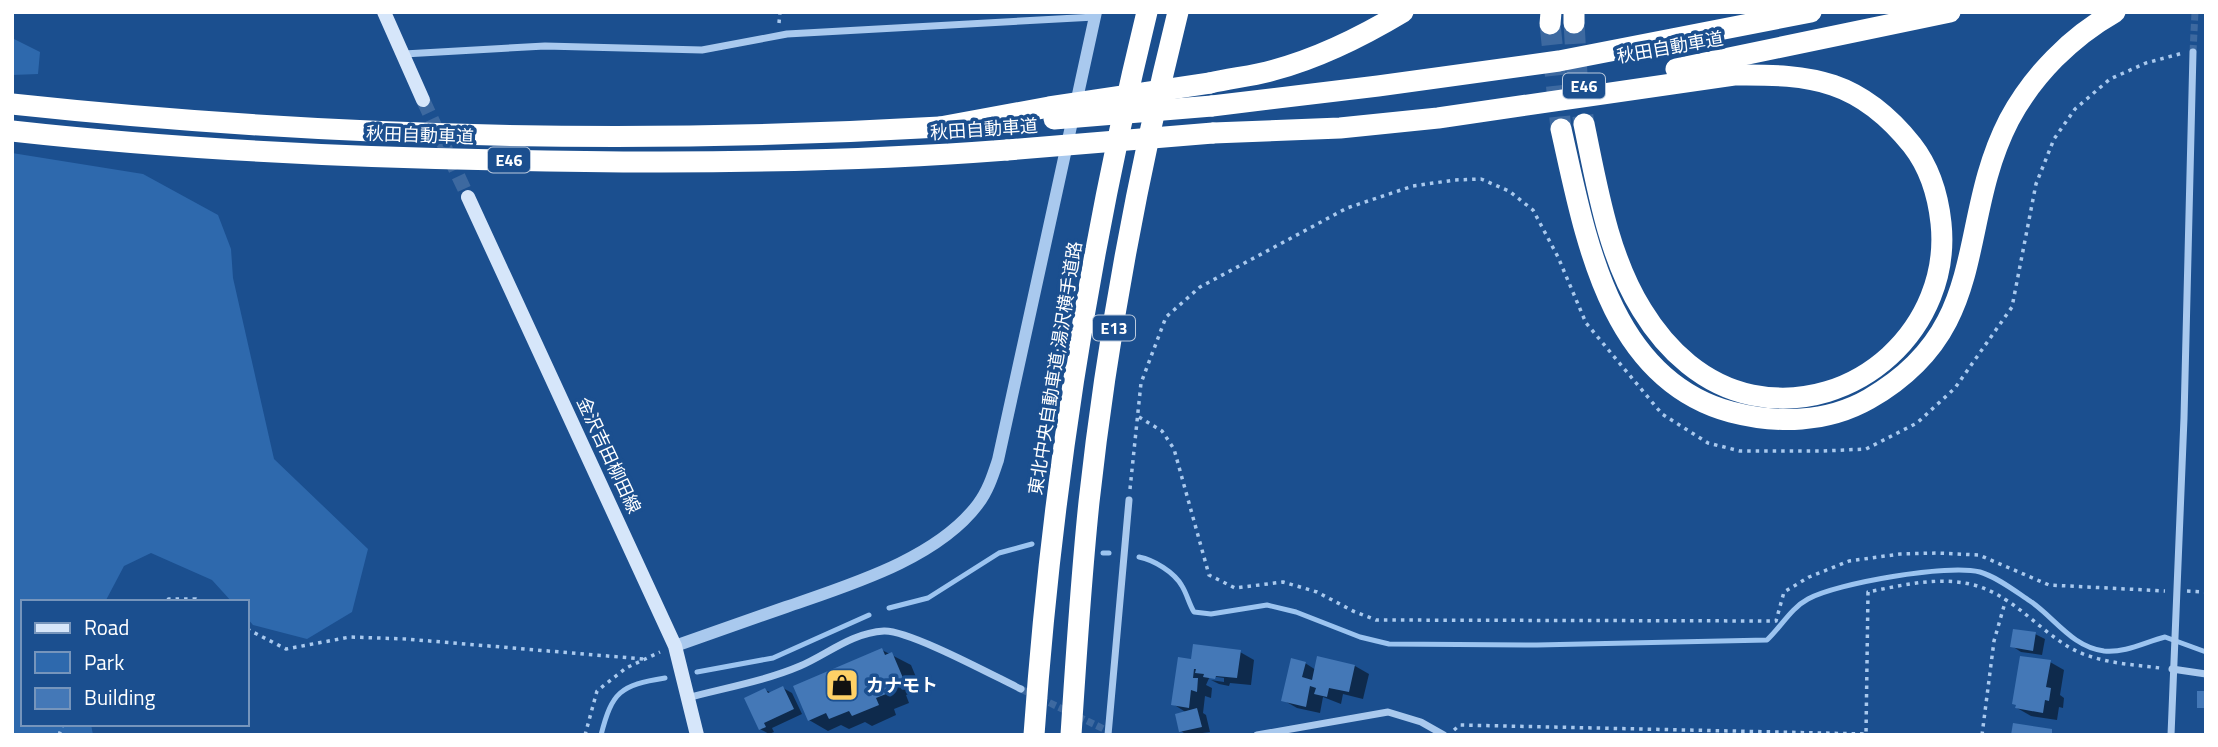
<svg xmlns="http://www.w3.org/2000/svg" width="2218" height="747" font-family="'Titillium Web','Noto Sans JP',sans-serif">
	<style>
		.green { fill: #2e69ad }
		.shadow { fill: #0007 }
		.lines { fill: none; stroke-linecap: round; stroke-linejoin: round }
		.stream { stroke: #9cc4f0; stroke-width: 5 }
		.building { fill: #4478b7 }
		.minor-tunnel { stroke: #3d69a0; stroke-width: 7; stroke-dasharray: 7 3.5; stroke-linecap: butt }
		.secondary-tunnel { stroke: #3d69a0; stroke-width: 14; stroke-dasharray: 14 7; stroke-linecap: butt }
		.motorway-tunnel { stroke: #3d69a0; stroke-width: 21; stroke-dasharray: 21 10; stroke-linecap: butt }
		.path { stroke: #a9c9ee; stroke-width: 3.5; stroke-dasharray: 3.5 5; stroke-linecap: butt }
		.minor { stroke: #a9c9ee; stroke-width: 7 }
		.tertiary { stroke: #a9c9ee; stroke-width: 12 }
		.secondary { stroke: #d6e6fa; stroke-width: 14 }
		.motorway { stroke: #fff; stroke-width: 21 }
		.motorway-bridge { stroke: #fff; stroke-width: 21 }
		.labels { text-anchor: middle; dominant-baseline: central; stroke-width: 7; stroke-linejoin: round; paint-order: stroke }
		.shield { fill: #1b4f8f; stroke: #bbcadd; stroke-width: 2 }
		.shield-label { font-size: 16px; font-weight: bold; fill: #fff }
		.street-label { font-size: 18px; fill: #fff; stroke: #1b4f8f }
		.poi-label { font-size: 18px; font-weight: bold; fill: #fff; stroke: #1b4f8f; text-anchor: start }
	</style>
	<rect width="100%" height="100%" fill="#1b4f8f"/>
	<g class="green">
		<polygon points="12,38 40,52 38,74 12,75"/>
		<polygon points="12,153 143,174 218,215 231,249 233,278 274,459 368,549 352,612 307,639 253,625 247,618 247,602 232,602 212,580 151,553 124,566 105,602 23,602 23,724 91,724 93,735 12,735"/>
	</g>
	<g class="shadow">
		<polygon points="2035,634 2045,639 2042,655 2021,652 2012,646"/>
		<polygon points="882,650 911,665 921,689 906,695 909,703 894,709 896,715 872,726 865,722 849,729 841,725 828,731 809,720"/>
		<polygon points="1240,652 1254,660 1251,685 1230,683 1229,686 1219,684 1211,680 1224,682 1224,678 1210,676 1206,685 1212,688 1211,698 1205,696 1203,713 1206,715 1210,732 1187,735 1181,731 1187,713 1173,704 1193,661"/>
		<polygon points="1319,658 1355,666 1369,674 1363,699 1343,694 1341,704 1323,697 1320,713 1297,708 1283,700 1305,663 1316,670"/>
		<polygon points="2050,662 2064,670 2060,695 2064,698 2063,708 2059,707 2057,720 2031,716 2017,708"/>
		<polygon points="783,688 792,693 802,714 772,728 774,732 769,734 760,729 765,690 772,693"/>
	</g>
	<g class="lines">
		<g class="stream">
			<polyline points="1103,553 1109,553"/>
			<path d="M1139 557C1154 560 1174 572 1182 586 1187 594 1189 604 1194 612L1211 614 1267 605 1296 612 1360 637 1389 644 1537 645 1767 640C1781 627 1791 608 1808 599 1837 583 1948 564 1980 572 1997 577 2015 591 2030 601 2055 618 2072 647 2104 651 2126 653 2145 642 2165 637L2206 652"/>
			<polyline points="889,608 928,598 999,553 1032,544"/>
			<polyline points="697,672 773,658 869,615"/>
			<path d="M601 735C612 692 620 685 665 678"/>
		</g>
	</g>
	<g class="building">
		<polygon points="2013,629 2036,632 2033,651 2010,647"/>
		<polygon points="1193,644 1241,650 1237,678 1216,676 1215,679 1203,677 1204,674 1195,673 1196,669 1194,669 1193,678 1198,678 1197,692 1191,690 1189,708 1171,705 1178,657 1191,659"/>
		<polygon points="882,648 885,655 892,652 903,678 888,685 891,692 876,698 879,705 852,716 849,711 829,719 826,713 808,721 793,686"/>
		<polygon points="1317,656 1355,665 1349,692 1329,688 1327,697 1314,694 1316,688 1310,686 1306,707 1281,701 1291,658 1306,662 1302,677 1312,680"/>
		<polygon points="2020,656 2051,660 2046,687 2051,688 2049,701 2045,700 2043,713 2015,708 2016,705 2012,704"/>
		<polygon points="783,686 794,709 764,723 766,727 759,730 744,698 765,688 768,693"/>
		<rect x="2197" y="691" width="9" height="17"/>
		<polygon points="1197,708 1202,727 1179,732 1175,714"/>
		<polygon points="2013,723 2052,729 2052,735 2011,735"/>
	</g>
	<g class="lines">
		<g class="minor-tunnel">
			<polyline points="2193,52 2195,12"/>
			<polyline points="1021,689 1108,731"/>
		</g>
		<polyline class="secondary-tunnel" points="423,100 468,197"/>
		<g class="motorway-tunnel">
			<polyline points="1574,23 1577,74 1584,124"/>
			<polyline points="1550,24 1561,129"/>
		</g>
		<g class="path">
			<polyline points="779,23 780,12"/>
			<polyline points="1139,417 1162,431 1174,449 1209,575 1235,588 1283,582 1317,592 1353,611 1376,620 1776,621 1784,592 1809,577 1849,561 1900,554 1937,553 1979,555 2049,585 2165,591"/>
			<polyline points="1130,489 1141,383 1166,317 1200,287 1347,208 1413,186 1455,180 1481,179 1509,191 1533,210 1558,257 1586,323 1662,414 1708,443 1740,451 1823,451 1866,449 1917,423 1955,388 2012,307 2036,184 2054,139 2075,109 2110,79 2146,63 2183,53"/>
			<polyline points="2187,591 2206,592"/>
			<polyline points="159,602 169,599 196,599 199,602"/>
			<polyline points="247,629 286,649 350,637 406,639 643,659"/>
			<path d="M1454 730 1460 725 1866 734 1868 592C1903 585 1939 576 1974 585 2011 595 2035 626 2067 646 2095 663 2129 664 2160 668"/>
			<polyline points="59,735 63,724"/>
			<polyline points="585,735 597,691 626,668 660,652"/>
			<polyline points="1982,735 1994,641 2006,599"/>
		</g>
		<g class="minor">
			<polyline points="404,54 545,46 702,50 787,34 1095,17"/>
			<polyline points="2172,669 2206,674"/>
			<path d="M687 698C724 688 765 681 800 666 828 654 851 633 884 631 909 630 994 676 1021 689"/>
			<polyline points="1108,735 1129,500"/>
			<polyline points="1257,735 1388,712 1421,722 1444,735"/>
			<polyline points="2171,735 2184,418 2193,52"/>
		</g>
		<path class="tertiary" d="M675 646C712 633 749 620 786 607 849 585 937 559 978 504 988 491 993 475 998 460L1096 12"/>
		<g class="secondary">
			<polyline points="384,12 423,100"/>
			<polyline points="468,197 675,646 697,735"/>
		</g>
		<g class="motorway">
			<polyline points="1574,23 1574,12"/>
			<polyline points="1550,24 1551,12"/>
			<polyline points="1676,69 1950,12"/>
			<path d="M1210 83C1231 78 1253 76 1274 70 1319 58 1363 36 1403 12"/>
			<path d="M12 104C320 137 631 145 940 127"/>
			<polyline points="1212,106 1378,86 1559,61 1811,12"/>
			<path d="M1561 129C1585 235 1608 379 1731 412 1777 424 1827 423 1869 399 1993 328 1955 225 2009 120 2033 75 2071 37 2115 12"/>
			<path d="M12 131C174 149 336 157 499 160 668 164 838 163 1007 150"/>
			<path d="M1213 133 1340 128 1438 118 1734 75C1813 74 1860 80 1912 145 1930 168 1938 195 1941 223 1952 327 1856 416 1752 395 1704 385 1667 351 1642 310 1608 256 1597 186 1584 124"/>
			<path d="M1034 735C1051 491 1089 249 1147 12"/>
			<path d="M1071 735C1076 657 1081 579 1089 502 1107 337 1138 173 1178 12"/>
		</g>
		<g class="motorway-bridge">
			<polyline points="1054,119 1212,106"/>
			<polyline points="940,127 1049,107 1210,83"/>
			<polyline points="1007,150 1213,133"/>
		</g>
	</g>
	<defs>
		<symbol id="shop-square" viewBox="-11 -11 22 22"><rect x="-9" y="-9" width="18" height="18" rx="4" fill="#ffd166" stroke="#1b4f8f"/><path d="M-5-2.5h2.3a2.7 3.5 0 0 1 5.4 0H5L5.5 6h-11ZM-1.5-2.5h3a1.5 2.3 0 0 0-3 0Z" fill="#111"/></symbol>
	</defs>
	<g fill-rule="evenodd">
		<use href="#shop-square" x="823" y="666" width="38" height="38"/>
	</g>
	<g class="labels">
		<g class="shield">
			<rect x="1563" y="73.5" width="42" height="25" rx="5"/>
			<rect x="488" y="147.5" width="42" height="25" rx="5"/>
			<rect x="1093" y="315.5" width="42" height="25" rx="5"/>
		</g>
		<g class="shield-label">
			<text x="1584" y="86">E46</text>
			<text x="509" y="160">E46</text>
			<text x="1114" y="328">E13</text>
		</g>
		<g class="street-label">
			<text transform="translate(1670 47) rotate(-10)">秋田自動車道</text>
			<text transform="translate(984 129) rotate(-4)">秋田自動車道</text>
			<text transform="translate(420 135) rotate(2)">秋田自動車道</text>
			<text transform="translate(1055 368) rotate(-81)">東北中央自動車道;湯沢横手道路</text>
			<text transform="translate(609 455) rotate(65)">金沢吉田柳田線</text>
		</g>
		<g class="poi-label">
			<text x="866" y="685">カナモト</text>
		</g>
	</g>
	<rect width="2218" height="747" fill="none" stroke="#ffffff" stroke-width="28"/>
	<rect x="21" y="600" width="228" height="126" fill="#1b4f8f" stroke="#7695bc" stroke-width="2"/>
	<rect x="35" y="623" width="35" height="10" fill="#d6e6fa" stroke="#7695bc" stroke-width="2"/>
	<text x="84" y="635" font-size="21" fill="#ffffff">Road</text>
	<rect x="35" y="652" width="35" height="21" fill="#2e69ad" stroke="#7695bc" stroke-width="2"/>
	<text x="84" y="670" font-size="21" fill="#ffffff">Park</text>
	<rect x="35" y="688" width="35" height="21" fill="#4478b7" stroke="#7695bc" stroke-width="2"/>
	<text x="84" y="705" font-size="21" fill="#ffffff">Building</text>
</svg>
